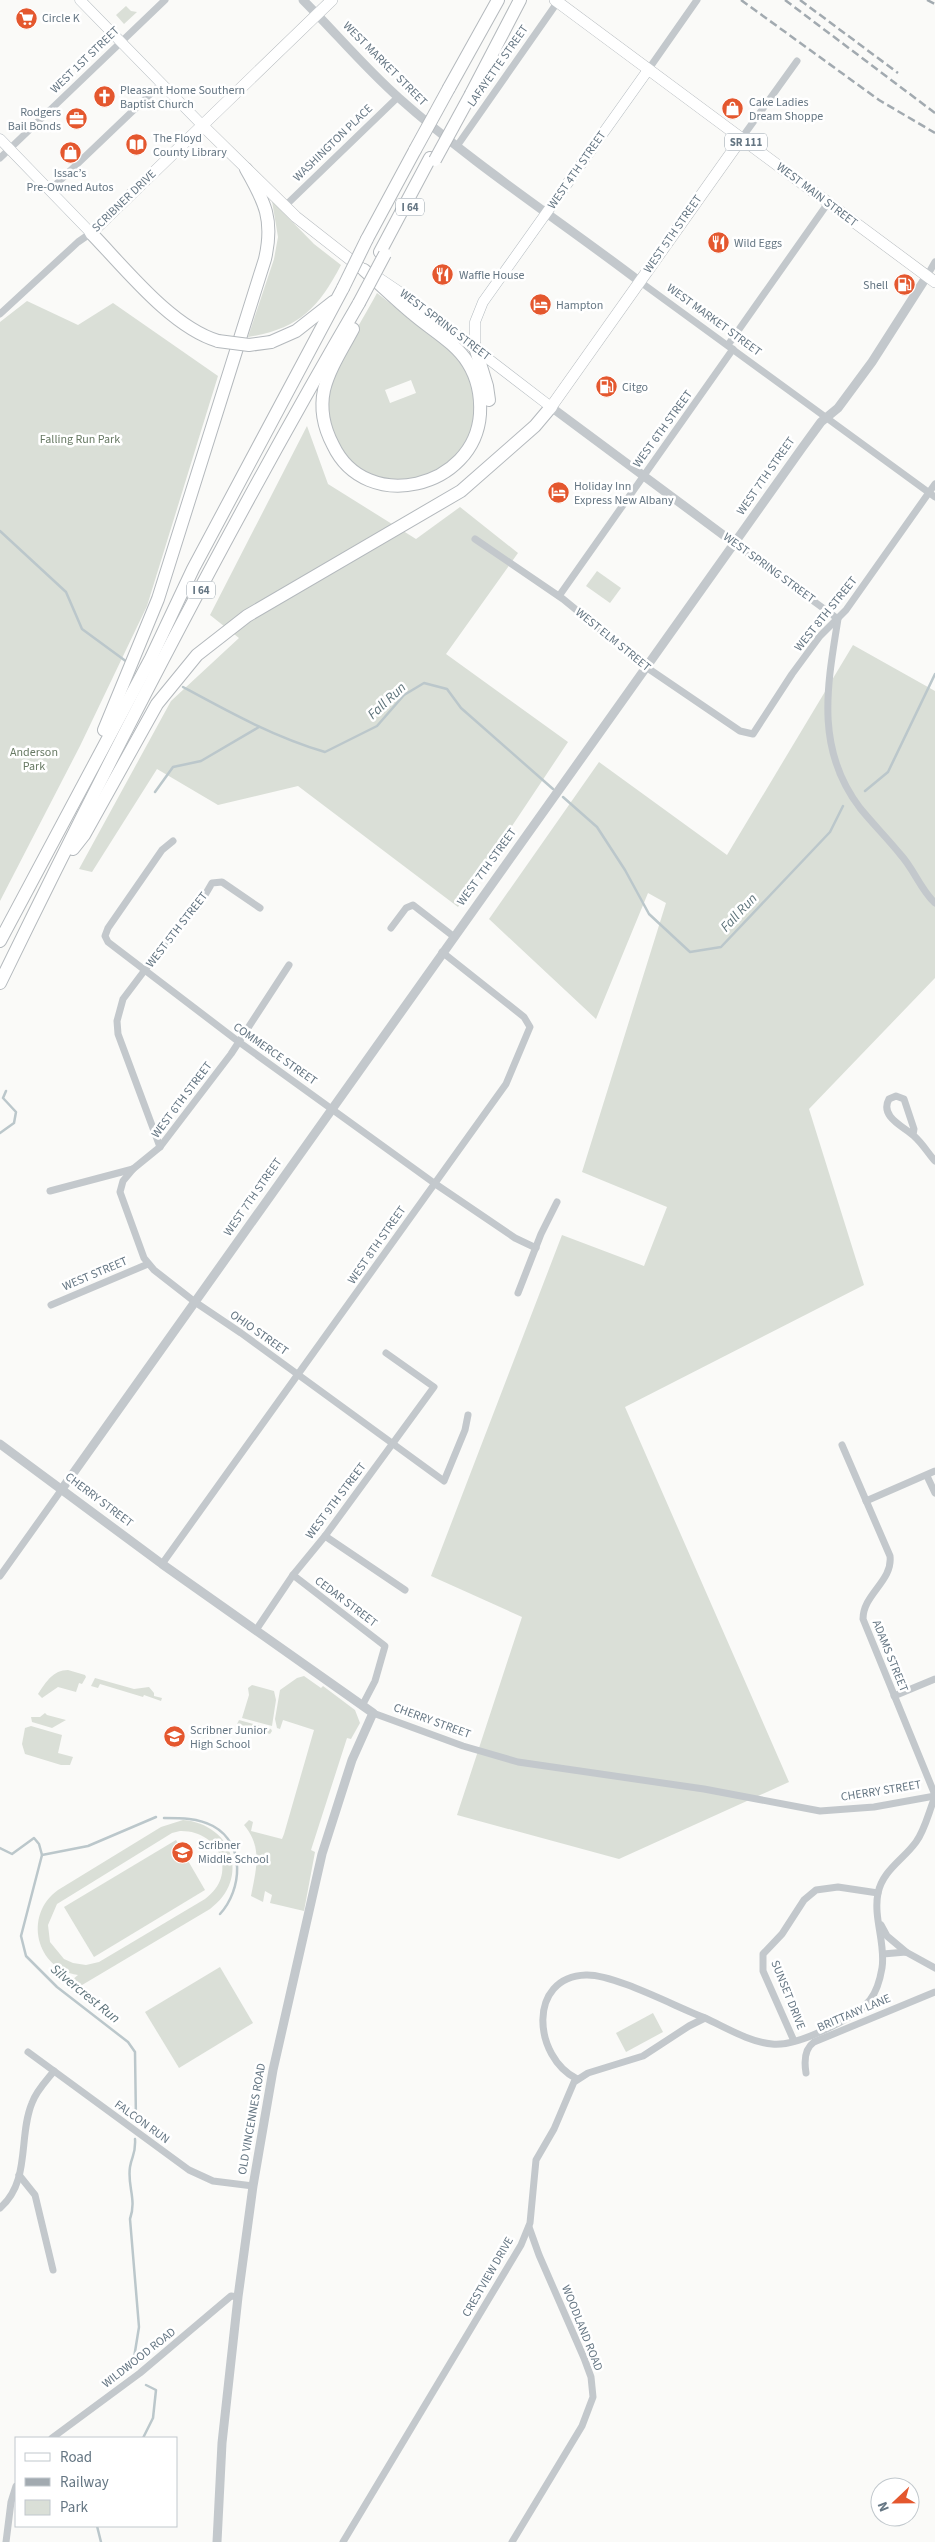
<svg xmlns="http://www.w3.org/2000/svg" width="935" height="2542" font-family="'Source Sans 3',sans-serif">
	<style>
		.green { fill: #dadfd7; fill-rule: evenodd }
		.lines { fill: none; stroke-linecap: round; stroke-linejoin: round }
		.stream { stroke: #bbc7cb; stroke-width: 2.5 }
		.secondary-casing { stroke: #b3babf; stroke-width: 11 }
		.primary-casing { stroke: #b5babe; stroke-width: 12 }
		.motorway-casing { stroke: #b4b9bd; stroke-width: 14 }
		.minor { stroke: #c3c8cc; stroke-width: 7 }
		.tertiary { stroke: #c3c8cc; stroke-width: 9 }
		.secondary { stroke: #fff; stroke-width: 10 }
		.primary { stroke: #fff; stroke-width: 11 }
		.motorway { stroke: #fff; stroke-width: 12 }
		.rail { stroke: #a2aab0; stroke-width: 2.5; stroke-dasharray: 8 4; stroke-linecap: butt }
		.motorway-bridge-casing { stroke: #b4b9bd; stroke-width: 14; stroke-linecap: butt }
		.motorway-bridge { stroke: #fff; stroke-width: 12 }
		.labels { text-anchor: middle; dominant-baseline: central; stroke-width: 5; stroke-linejoin: round; paint-order: stroke }
		.shield { fill: #fff; stroke: #939fa8; stroke-width: 1 }
		.shield-label { font-size: 11px; font-weight: bold; fill: #657683 }
		.poi-label { font-size: 12px; fill: #657683; stroke: #fff; text-anchor: start }
		.street-label { font-size: 12px; fill: #657683; stroke: #fff }
		.park-label { font-size: 12px; fill: #687a64; stroke: #fff }
		.water-label { font-size: 14px; font-style: italic; fill: #60757c; stroke: #fff }
	</style>
	<rect width="100%" height="100%" fill="#fafaf8"/>
	<g class="green">
		<polygon points="126,6 131,11 137,12 124,24 116,15"/>
		<path d="M272 201 314 244 341 265C318 309 298 329 248 337L274 259 278 237Z"/>
		<path d="M377 293 451 351C534 442 384 535 338 443 332 431 326 415 328 400 332 365 360 325 377 293ZM411 380 416 393 390 403 385 390Z"/>
		<polygon points="27,301 78,325 113,303 218,376 147,606 80,746 0,901 0,322"/>
		<polygon points="307,426 328,484 416,539 460,507 518,553 446,654 568,742 458,907 298,786 218,805 157,769 92,872 79,869 171,701 239,638 210,615"/>
		<polygon points="597,571 621,588 610,603 586,586"/>
		<polygon points="853,645 935,691 935,978 809,1109 864,1285 625,1407 789,1782 619,1859 457,1815 522,1617 431,1576 562,1235 644,1266 667,1207 582,1172 666,903 648,893 596,1019 489,919 599,762 727,855"/>
		<path d="M68 1670 85 1675 86 1677 82 1684 79 1683 76 1692 58 1687 42 1698 38 1694C46 1682 53 1670 68 1670Z"/>
		<path d="M304 1676 321 1688 323 1686 355 1710 360 1723 351 1739 347 1738 311 1850 315 1852 304 1911 270 1903 272 1895 265 1891 263 1902 251 1896C256 1870 263 1847 244 1825L249 1820 253 1822 251 1831 282 1839 284 1834 314 1730 283 1720 280 1729 277 1728 275 1719 280 1690 297 1678Z"/>
		<polygon points="95,1678 134,1689 149,1687 154,1693 154,1696 162,1698 161,1701 144,1695 143,1697 100,1684 98,1688 91,1686"/>
		<polygon points="252,1685 274,1691 276,1700 272,1726 242,1718 249,1695 248,1688"/>
		<polygon points="45,1713 47,1715 66,1720 52,1728 32,1722 31,1717 40,1717"/>
		<polygon points="239,1720 271,1729 272,1731 270,1734 237,1724"/>
		<polygon points="31,1726 62,1735 58,1753 73,1757 70,1765 61,1765 25,1754 22,1744 25,1728"/>
		<path d="M183 1820C233 1824 251 1879 210 1909L77 1988 72 1980 78 1975C36 1969 23 1915 58 1890L161 1827ZM180 1831C220 1830 239 1875 205 1899L99 1962 86 1965 73 1963 64 1959 50 1942 48 1925 57 1904 172 1833Z"/>
		<polygon points="176,1840 205,1890 94,1957 64,1907"/>
		<polygon points="220,1967 253,2023 179,2068 145,2012"/>
		<polygon points="653,2013 663,2032 626,2052 616,2033"/>
	</g>
	<g class="lines">
		<g class="stream">
			<polyline points="0,531 66,592 82,629 127,662"/>
			<path d="M183 687C229 712 274 737 325 752L377 726 404 695 424 683 447 689 461 708 553 789"/>
			<polyline points="865,791 888,772 935,674"/>
			<polyline points="155,792 173,767 201,761 259,727"/>
			<polyline points="563,797 597,827 625,870 649,914 690,952 721,947 830,832 843,806"/>
			<polyline points="0,1133 14,1123 16,1112 3,1098 6,1091"/>
			<path d="M164 1818C181 1818 198 1818 213 1826 246 1844 242 1890 220 1914"/>
			<polyline points="0,1848 12,1854 34,1838 39,1844 42,1855 21,1936 26,1956 57,1987 128,2042 135,2052 136,2121"/>
			<polyline points="42,1855 88,1846 156,1817"/>
			<path d="M133 2364 139 2327 130 2219C137 2199 127 2186 130 2167 132 2155 136 2154 135 2139"/>
			<polyline points="143,2438 153,2418 156,2390 146,2385"/>
			<polyline points="97,2526 101,2542"/>
		</g>
		<defs>
			<g id="secondary">
				<polyline points="80,0 202,125"/>
				<polyline points="0,139 91,233"/>
				<polyline points="376,276 413,301 551,407"/>
				<polyline points="475,347 475,322 483,302 648,70"/>
			</g>
			<g id="primary">
				<polyline points="555,0 935,282"/>
				<polyline points="202,125 296,217 361,268"/>
				<polyline points="91,233 332,0"/>
				<polyline points="551,407 741,139"/>
			</g>
			<g id="motorway">
				<polyline points="449,88 498,0"/>
				<polyline points="471,94 520,0"/>
				<path d="M91 233C125 268 171 327 218 341"/>
				<polyline points="367,239 415,150"/>
				<polyline points="380,252 430,158"/>
				<path d="M353 329C343 348 329 369 324 390 320 409 324 428 333 445 366 515 475 488 480 414 481 396 478 379 468 363 455 342 430 329 412 313 395 299 380 284 364 270"/>
				<polyline points="271,342 296,331 333,302"/>
				<polyline points="475,347 487,386 489,400"/>
				<path d="M104 730 158 599 265 259C274 220 265 202 246 169"/>
				<polyline points="73,849 84,835 157,704 197,655 247,616 461,491 535,426 551,407"/>
				<polyline points="0,941 151,658 193,569 343,288"/>
				<path d="M0 983C112 753 230 524 359 303"/>
			</g>
		</defs>
		<use href="#secondary" class="secondary-casing"/>
		<use href="#primary" class="primary-casing"/>
		<use href="#motorway" class="motorway-casing"/>
		<g class="minor">
			<polyline points="648,70 697,0"/>
			<polyline points="741,139 797,61"/>
			<polyline points="457,146 559,0"/>
			<polyline points="0,158 165,0"/>
			<polyline points="50,190 162,83"/>
			<polyline points="285,206 398,97"/>
			<polyline points="927,276 935,262"/>
			<polyline points="639,281 935,497"/>
			<polyline points="0,314 78,242 91,233"/>
			<polyline points="728,345 828,203"/>
			<polyline points="475,539 563,599 646,667 740,731 753,734 792,674 820,636 846,610 935,484"/>
			<path d="M734 543 838 619C827 687 815 749 860 808 873 824 887 838 900 854 914 869 920 889 935 903"/>
			<polyline points="559,596 733,349"/>
			<polyline points="173,841 162,850 108,928 105,936 108,942 239,1042 434,1183 515,1238 536,1248"/>
			<polyline points="391,928 406,908 413,905 453,936"/>
			<path d="M913 1135 914 1129 904 1099 896 1096 889 1099C879 1117 905 1127 914 1136 922 1143 928 1153 935 1161"/>
			<polyline points="160,1147 118,1034 117,1021 123,999 163,946 198,907 212,883 222,882 260,908"/>
			<polyline points="133,1169 123,1181 120,1192 144,1258 154,1270 195,1302 241,1333 444,1481 465,1430 468,1415"/>
			<polyline points="50,1191 133,1169 160,1147 231,1054 289,965"/>
			<polyline points="518,1293 541,1234 557,1202"/>
			<polyline points="51,1305 148,1264"/>
			<path d="M842 1445 890 1556C893 1581 863 1594 863 1619L935 1795"/>
			<polyline points="927,1476 935,1493"/>
			<polyline points="866,1501 935,1471"/>
			<polyline points="325,1536 405,1590"/>
			<polyline points="162,1564 506,1084 530,1027 524,1017 442,952"/>
			<polyline points="293,1575 385,1646 375,1681 362,1706"/>
			<polyline points="0,1576 62,1489"/>
			<polyline points="256,1630 293,1575 325,1536 434,1387 386,1353"/>
			<polyline points="894,1696 935,1679"/>
			<polyline points="373,1713 463,1746 518,1762 704,1789 820,1811 874,1807 935,1796"/>
			<polyline points="881,1925 887,1936 906,1952"/>
			<polyline points="883,1954 906,1952 935,1968"/>
			<polyline points="794,2041 763,1971 763,1954 782,1934 804,1900 816,1890 838,1887 878,1893"/>
			<polyline points="28,2052 189,2170 213,2181 253,2186"/>
			<path d="M806 2073C804 2061 804 2049 814 2042L935 1992"/>
			<path d="M577 2079C533 2057 527 1977 586 1975 614 1974 676 2007 705 2018"/>
			<polyline points="19,2175 35,2195 53,2270"/>
			<path d="M0 2208C31 2182 18 2136 32 2103 36 2091 46 2081 54 2071"/>
			<polyline points="52,2438 140,2373 231,2296 238,2297"/>
			<polyline points="6,2542 11,2502 16,2486"/>
			<path d="M343 2542 521 2245 530 2223 536 2160 554 2129 574 2082 588 2073 643 2056 689 2026 705 2018C725 2027 749 2042 772 2044 796 2047 854 2019 870 2000 877 1991 880 1980 882 1968 886 1944 873 1918 878 1893 883 1870 903 1860 916 1842 925 1830 929 1811 935 1797"/>
			<polyline points="512,2542 582,2426 593,2397 591,2377 584,2358 539,2255 529,2227"/>
		</g>
		<g class="tertiary">
			<path d="M303 0C335 32 365 68 399 98 474 165 559 220 639 281"/>
			<polyline points="551,407 734,543"/>
			<polyline points="0,1444 162,1564 373,1713 352,1760 322,1854 273,2070 253,2186 238,2297 222,2443 217,2542"/>
			<polyline points="62,1489 802,448 821,422 838,408 872,362 927,276"/>
		</g>
		<use href="#secondary" class="secondary"/>
		<use href="#primary" class="primary"/>
		<use href="#motorway" class="motorway"/>
		<g class="rail">
			<polyline points="741,0 879,100 935,133"/>
			<polyline points="785,0 935,113"/>
			<polyline points="800,0 898,73"/>
			<polyline points="927,0 935,4"/>
		</g>
		<defs>
			<g id="motorway-bridge">
				<polyline points="415,150 449,88"/>
				<polyline points="435,160 471,94"/>
				<polyline points="343,288 367,239"/>
				<polyline points="359,303 385,254"/>
				<polyline points="218,341 249,345 271,342"/>
			</g>
		</defs>
		<use href="#motorway-bridge" class="motorway-bridge-casing"/>
		<use href="#motorway-bridge" class="motorway-bridge"/>
	</g>
	<defs>
		<symbol id="supermarket-disc" viewBox="-11 -11 22 22"><circle r="9.5" fill="#e4572e" stroke="#fff"/><path d="M-6-5.5h2.5l.6 2H6L4.5 2H-2.5L-4.4-4H-6ZM-1.5 3.2a1.3 1.3 0 1 0 .1 0ZM3 3.2a1.3 1.3 0 1 0 .1 0Z" fill="#fff"/></symbol>
		<symbol id="church-disc" viewBox="-11 -11 22 22"><circle r="9.5" fill="#e4572e" stroke="#fff"/><path d="M-1.2-6h2.4v3.5h3.3v2.4h-3.3V6h-2.4V-.1h-3.3v-2.4h3.3Z" fill="#fff"/></symbol>
		<symbol id="shop-disc" viewBox="-11 -11 22 22"><circle r="9.5" fill="#e4572e" stroke="#fff"/><path d="M-5-2.5h2.3a2.7 3.5 0 0 1 5.4 0H5L5.5 6h-11ZM-1.5-2.5h3a1.5 2.3 0 0 0-3 0Z" fill="#fff"/></symbol>
		<symbol id="office-disc" viewBox="-11 -11 22 22"><circle r="9.5" fill="#e4572e" stroke="#fff"/><path d="M-6-3h4V-5.5h4V-3h4V5H-6ZM-1-4.5V-3h2v-1.5ZM-6 0V1H6V0Z" fill="#fff"/></symbol>
		<symbol id="library-disc" viewBox="-11 -11 22 22"><circle r="9.5" fill="#e4572e" stroke="#fff"/><path d="M-6-4Q-3-5.5-.7-3.5V5Q-3 3-6 4ZM6-4Q3-5.5 .7-3.5V5Q3 3 6 4Z" fill="#fff"/></symbol>
		<symbol id="restaurant-disc" viewBox="-11 -11 22 22"><circle r="9.5" fill="#e4572e" stroke="#fff"/><path d="M-5-6h1v4h1v-4h1v4h1v-4h1v5L-1.5 .5V6h-2V.5L-5-1ZM5-6V6H3V1.5H1.5Q1.5-4 5-6Z" fill="#fff"/></symbol>
		<symbol id="fuel-disc" viewBox="-11 -11 22 22"><circle r="9.5" fill="#e4572e" stroke="#fff"/><path d="M-5.5-6h7V0h2V4h1.3V-2.5L3-4.5l.8-.8L6-3V5H2.5V1h-1V6h-7ZM-4.2-4.7v3.2H.2V-4.7Z" fill="#fff"/></symbol>
		<symbol id="hotel-disc" viewBox="-11 -11 22 22"><circle r="9.5" fill="#e4572e" stroke="#fff"/><path d="M-6-4.5h1.5V1H6V5H4.5V3h-9V5H-6ZM-4 0a1.8 1.8 0 1 1 3.6 0ZM.5 0V-2.5h3Q6-2.5 6 0Z" fill="#fff"/></symbol>
		<symbol id="school-disc" viewBox="-11 -11 22 22"><circle r="9.5" fill="#e4572e" stroke="#fff"/><path d="M0-5L7-2L0 1L-7-2ZM-4 1L0 2.5L4 1V4Q0 6-4 4Z" fill="#fff"/></symbol>
	</defs>
	<g fill-rule="evenodd">
		<use href="#supermarket-disc" x="14" y="6" width="25" height="25"/>
		<use href="#church-disc" x="92" y="84" width="25" height="25"/>
		<use href="#shop-disc" x="720" y="96" width="25" height="25"/>
		<use href="#office-disc" x="64" y="106" width="25" height="25"/>
		<use href="#library-disc" x="124" y="132" width="25" height="25"/>
		<use href="#shop-disc" x="58" y="140" width="25" height="25"/>
		<use href="#restaurant-disc" x="706" y="230" width="25" height="25"/>
		<use href="#restaurant-disc" x="430" y="262" width="25" height="25"/>
		<use href="#fuel-disc" x="892" y="272" width="25" height="25"/>
		<use href="#hotel-disc" x="528" y="292" width="25" height="25"/>
		<use href="#fuel-disc" x="594" y="374" width="25" height="25"/>
		<use href="#hotel-disc" x="546" y="480" width="25" height="25"/>
		<use href="#school-disc" x="162" y="1724" width="25" height="25"/>
		<use href="#school-disc" x="170" y="1840" width="25" height="25"/>
	</g>
	<g class="labels">
		<g class="shield">
			<rect x="725" y="133.5" width="42" height="17" rx="4"/>
			<rect x="396" y="198.5" width="28" height="17" rx="4"/>
			<rect x="187" y="581.5" width="28" height="17" rx="4"/>
		</g>
		<g class="shield-label">
			<text x="746" y="142">SR 111</text>
			<text x="410" y="207">I 64</text>
			<text x="201" y="590">I 64</text>
		</g>
		<g class="poi-label">
			<text x="42" y="18">Circle K</text>
			<text x="120" y="90">Pleasant Home Southern<tspan x="120" dy="14">Baptist Church</tspan></text>
			<text x="749" y="102">Cake Ladies<tspan x="749" dy="14">Dream Shoppe</tspan></text>
			<text x="61" y="112" text-anchor="end">Rodgers<tspan x="61" dy="14">Bail Bonds</tspan></text>
			<text x="153" y="138">The Floyd<tspan x="153" dy="14">County Library</tspan></text>
			<text x="70" y="173" text-anchor="middle">Issac’s<tspan x="70" dy="14">Pre-Owned Autos</tspan></text>
			<text x="734" y="243">Wild Eggs</text>
			<text x="459" y="275">Waffle House</text>
			<text x="888" y="285" text-anchor="end">Shell</text>
			<text x="556" y="305">Hampton</text>
			<text x="622" y="387">Citgo</text>
			<text x="574" y="486">Holiday Inn<tspan x="574" dy="14">Express New Albany</tspan></text>
			<text x="190" y="1730">Scribner Junior<tspan x="190" dy="14">High School</tspan></text>
			<text x="198" y="1845">Scribner<tspan x="198" dy="14">Middle School</tspan></text>
		</g>
		<g class="street-label">
			<text transform="translate(85 60) rotate(-44)">WEST 1ST STREET</text>
			<text transform="translate(385 64) rotate(45)">WEST MARKET STREET</text>
			<text transform="translate(498 66) rotate(-55)">LAFAYETTE STREET</text>
			<text transform="translate(333 143) rotate(-44)">WASHINGTON PLACE</text>
			<text transform="translate(577 170) rotate(-55)">WEST 4TH STREET</text>
			<text transform="translate(817 195) rotate(37)">WEST MAIN STREET</text>
			<text transform="translate(124 201) rotate(-44)">SCRIBNER DRIVE</text>
			<text transform="translate(673 234) rotate(-55)">WEST 5TH STREET</text>
			<text transform="translate(714 320) rotate(36)">WEST MARKET STREET</text>
			<text transform="translate(445 325) rotate(37)">WEST SPRING STREET</text>
			<text transform="translate(663 429) rotate(-54)">WEST 6TH STREET</text>
			<text transform="translate(766 476) rotate(-55)">WEST 7TH STREET</text>
			<text transform="translate(769 568) rotate(36)">WEST SPRING STREET</text>
			<text transform="translate(826 614) rotate(-51)">WEST 8TH STREET</text>
			<text transform="translate(613 640) rotate(39)">WEST ELM STREET</text>
			<text transform="translate(487 867) rotate(-54)">WEST 7TH STREET</text>
			<text transform="translate(177 930) rotate(-52)">WEST 5TH STREET</text>
			<text transform="translate(275 1054) rotate(35)">COMMERCE STREET</text>
			<text transform="translate(182 1100) rotate(-53)">WEST 6TH STREET</text>
			<text transform="translate(253 1197) rotate(-55)">WEST 7TH STREET</text>
			<text transform="translate(377 1245) rotate(-55)">WEST 8TH STREET</text>
			<text transform="translate(95 1274) rotate(-23)">WEST STREET</text>
			<text transform="translate(259 1333) rotate(35)">OHIO STREET</text>
			<text transform="translate(99 1500) rotate(37)">CHERRY STREET</text>
			<text transform="translate(336 1501) rotate(-53)">WEST 9TH STREET</text>
			<text transform="translate(346 1602) rotate(37)">CEDAR STREET</text>
			<text transform="translate(890 1656) rotate(68)">ADAMS STREET</text>
			<text transform="translate(432 1721) rotate(20)">CHERRY STREET</text>
			<text transform="translate(881 1791) rotate(-9)">CHERRY STREET</text>
			<text transform="translate(788 1995) rotate(68)">SUNSET DRIVE</text>
			<text transform="translate(854 2013) rotate(-23)">BRITTANY LANE</text>
			<text transform="translate(252 2119) rotate(-80)">OLD VINCENNES ROAD</text>
			<text transform="translate(142 2122) rotate(36)">FALCON RUN</text>
			<text transform="translate(488 2277) rotate(-60)">CRESTVIEW DRIVE</text>
			<text transform="translate(582 2328) rotate(68)">WOODLAND ROAD</text>
			<text transform="translate(139 2358) rotate(-38)">WILDWOOD ROAD</text>
		</g>
		<g class="park-label">
			<text x="80" y="439">Falling Run Park</text>
			<text x="34" y="752">Anderson<tspan x="34" dy="14">Park</tspan></text>
		</g>
		<g class="water-label">
			<text transform="translate(387 701) rotate(-43)">Fall Run</text>
			<text transform="translate(739 913) rotate(-47)">Fall Run</text>
			<text transform="translate(85 1994) rotate(39)">Silvercrest Run</text>
		</g>
	</g>
	<rect x="15" y="2437" width="162" height="90" fill="#ffffff" stroke="#c1c8cd"/>
	<rect x="25" y="2453" width="25" height="8" fill="#ffffff" stroke="#c1c8cd"/>
	<text x="60" y="2462" font-size="15" fill="#657683">Road</text>
	<rect x="25" y="2478" width="25" height="8" fill="#a2aab0" stroke="#c1c8cd"/>
	<text x="60" y="2487" font-size="15" fill="#657683">Railway</text>
	<rect x="25" y="2500" width="25" height="15" fill="#dadfd7" stroke="#c1c8cd"/>
	<text x="60" y="2512" font-size="15" fill="#657683">Park</text>
	<g transform="translate(895 2502) rotate(248)"><circle r="24" fill="#ffffff" stroke="#c1c8cd"/>
	<path d="M0-4L9 19L0 12L-9 19Z" fill="#e4572e"/>
	<text y="-8" font-size="14" font-weight="bold" text-anchor="middle" fill="#657683">N</text>
	</g>
</svg>
